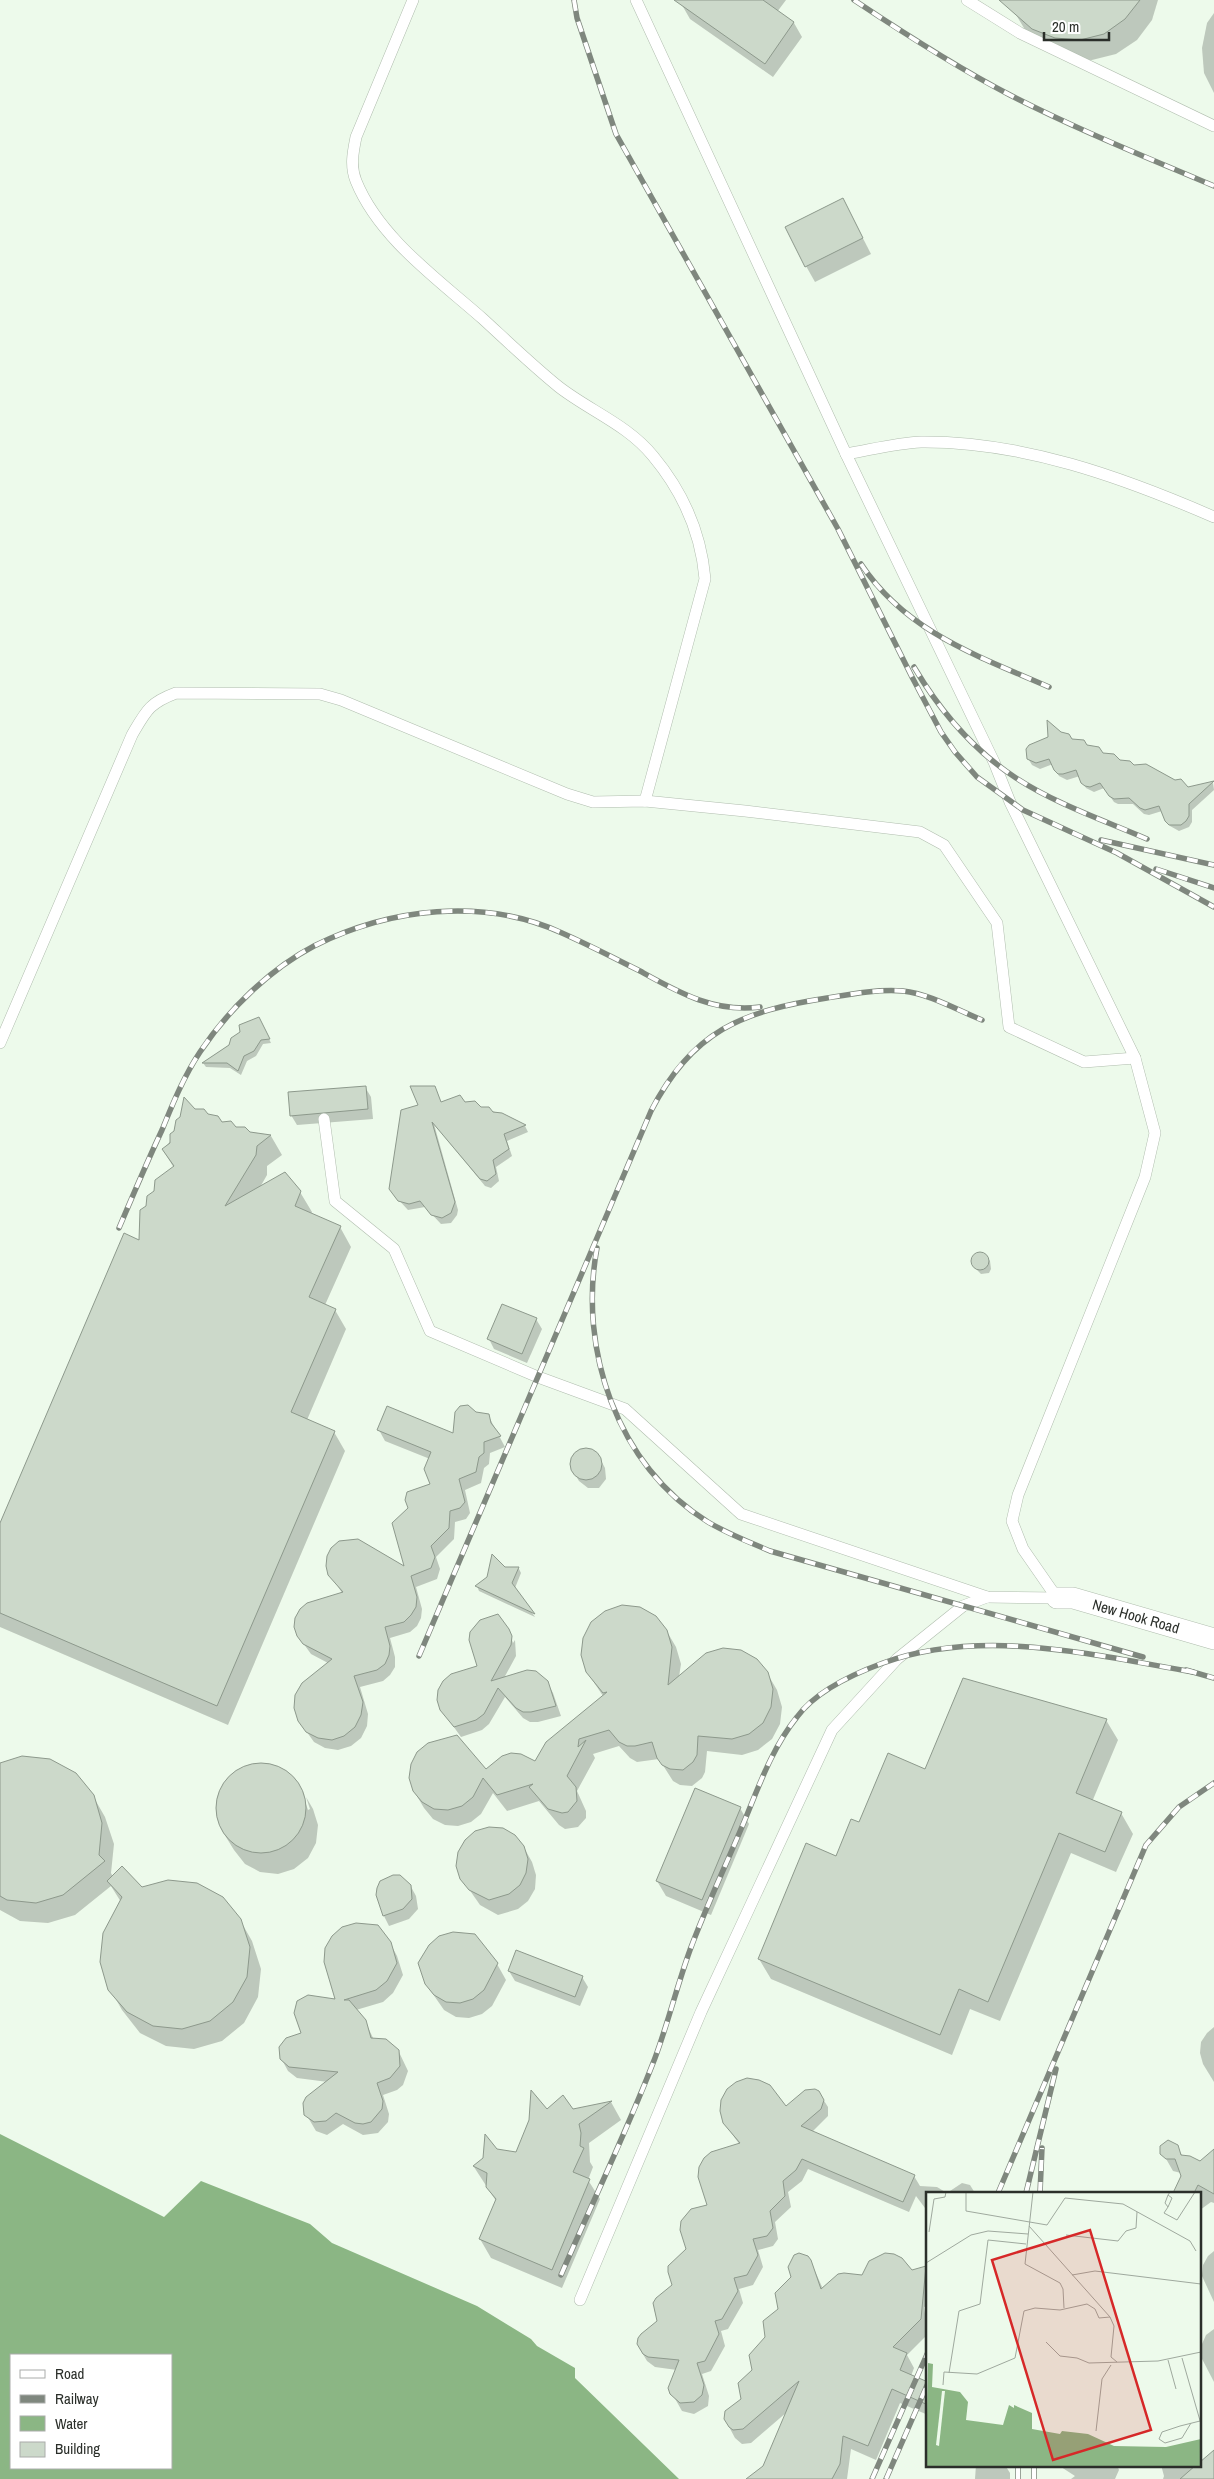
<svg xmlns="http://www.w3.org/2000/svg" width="1214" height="2479" font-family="'Archivo Narrow',sans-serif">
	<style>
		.water { fill: #8bb684; fill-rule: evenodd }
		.shadow { fill: #0003 }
		.building { fill: #ccd9ca; stroke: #8d998c }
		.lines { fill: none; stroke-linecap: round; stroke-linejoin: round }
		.lane-casing { stroke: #b0bdae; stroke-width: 12 }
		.street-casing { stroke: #b0bdae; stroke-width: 22 }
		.lane { stroke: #fff; stroke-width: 11 }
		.street { stroke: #fff; stroke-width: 21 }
		.rail-casing { stroke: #7f877e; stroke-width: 5.5 }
		.rail { stroke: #fff; stroke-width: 4; stroke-dasharray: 11; stroke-linecap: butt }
		.labels { text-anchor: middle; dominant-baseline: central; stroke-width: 4; stroke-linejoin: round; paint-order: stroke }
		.street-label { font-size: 15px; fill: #2b2f2a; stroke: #fff }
		.inset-road { fill: none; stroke: #9fa99e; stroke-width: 1 }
		.view { fill: #d62828; fill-opacity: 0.15; stroke: #d62828; stroke-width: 2.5 }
		.inset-edge { fill: none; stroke: #2b2f2a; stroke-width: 2.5 }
	</style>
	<rect width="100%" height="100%" fill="#edfaeb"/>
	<path class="water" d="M0 2134 164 2217 201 2181 310 2224 332 2243 477 2306 531 2339 537 2346 575 2368V2378L679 2479H0ZM11 2355H171V2468H11Z"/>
	<g class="shadow">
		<polygon points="685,0 786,0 777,12 794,23 802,37 773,77 690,19 682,5"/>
		<polygon points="1007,0 1158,0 1152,20 1137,40 1116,54 1092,60 1068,59 1027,33"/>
		<polygon points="1214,13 1214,93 1204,73 1202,48 1207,23"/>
		<polygon points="851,215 871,254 815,282 806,266"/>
		<polygon points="1071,740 1188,788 1213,783 1214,790 1192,810 1192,822 1189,827 1179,831 1170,826 1162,811 1149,815 1144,814 1133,804 1118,804 1114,802 1104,788 1094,792 1086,788 1080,776 1067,780 1059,776 1053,764 1040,769 1032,765 1026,755 1030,746"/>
		<polygon points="261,1023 271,1043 263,1044 256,1056 247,1061 241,1075 230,1068 206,1067 203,1063"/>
		<polygon points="365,1087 371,1097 373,1119 297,1125 291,1115"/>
		<polygon points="434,1087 441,1103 464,1103 502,1114 525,1126 528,1132 507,1141 512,1156 496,1167 499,1181 491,1188 485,1186 434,1124 458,1210 457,1215 451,1223 441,1224 425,1207 408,1210 395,1196 420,1106"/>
		<polygon points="195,1111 249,1133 271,1136 282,1155 267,1166 267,1175 259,1189 300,1192 312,1212 311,1214 340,1227 351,1247 325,1305 335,1310 346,1329 307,1420 334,1432 345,1451 228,1725 0,1627 0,1526 140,1241 147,1206 174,1168 163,1150"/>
		<polygon points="983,1254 990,1261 991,1269 989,1273 981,1274 974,1267 973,1258 975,1255"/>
		<polygon points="536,1319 542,1329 527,1363 494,1349 489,1339"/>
		<polygon points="475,1413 488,1415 505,1447 490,1453 489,1464 484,1468 481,1483 465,1490 470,1513 466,1519 455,1522 454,1539 436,1557 440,1569 437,1579 416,1587 422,1609 421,1618 417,1626 410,1632 390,1638 395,1657 395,1667 390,1675 383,1681 360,1687 368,1714 367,1726 361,1738 351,1746 338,1750 325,1748 314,1742 299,1721 328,1663 311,1654 298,1636 342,1593 330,1574 406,1568 431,1484 430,1459 385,1441 379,1430 454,1435"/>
		<polygon points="590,1450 599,1457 605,1468 606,1479 599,1488 588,1488 579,1481 573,1471 572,1459 579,1451"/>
		<polygon points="504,1568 519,1569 521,1573 515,1588 535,1617 479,1591 477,1586"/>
		<polygon points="481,1621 508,1629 513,1643 515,1640 516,1656 504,1678 547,1682 553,1693 561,1716 538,1722 530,1722 523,1718 505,1697 489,1724 482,1730 461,1737 441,1709 478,1667 471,1640 475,1626"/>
		<polygon points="666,1630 676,1647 681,1664 679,1677 767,1673 777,1690 782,1707 780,1724 772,1739 758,1750 742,1755 707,1751 705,1772 702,1778 692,1786 680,1785 673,1781 659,1759 637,1762 630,1758 619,1746 593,1754 595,1758 577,1791 586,1811 586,1818 578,1827 565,1829 559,1825 539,1801 507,1811 493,1793 481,1814 471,1822 458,1826 445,1825 433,1819 424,1808 414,1791 486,1771 536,1763 603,1696 587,1672"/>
		<polygon points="1106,1720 1118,1740 1092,1802 1121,1813 1133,1834 1116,1872 1071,1853 1000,2021 970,2009 952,2055 771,1979 759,1959 860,1824"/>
		<polygon points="0,1764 93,1796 105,1817 114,1844 111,1873 113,1877 240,1920 252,1941 261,1969 258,1997 244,2023 222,2041 194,2049 166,2046 140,2033 122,2010 110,1989 121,1902 111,1886 75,1915 48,1923 20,1921 0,1910"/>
		<polygon points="257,1764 274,1765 289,1774 305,1795 302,1792 308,1810 310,1809 306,1797 313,1809 318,1825 316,1843 308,1858 294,1869 278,1874 260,1872 245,1864 234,1850 221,1829 216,1812 218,1795 226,1780 240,1769"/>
		<polygon points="696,1789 740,1808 749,1824 711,1915 666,1896 657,1881"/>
		<polygon points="523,1846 532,1862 536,1875 535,1889 528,1901 518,1909 498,1915 480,1905 462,1879"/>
		<polygon points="400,1877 410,1885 416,1896 418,1909 409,1919 389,1926 384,1916 377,1895 378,1888 386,1878"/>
		<polygon points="390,1943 397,1956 403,1975 393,1993 383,2002 356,2010 365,2021 374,2040 386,2041 398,2050 408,2071 403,2085 397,2090 383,2095 389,2114 388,2122 378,2133 363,2135 343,2124 327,2135 316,2131 306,2114 328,2082 297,2078 288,2071 281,2058"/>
		<polygon points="497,1964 506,1980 492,2006 482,2014 469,2018 456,2017 444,2010 426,1984"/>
		<polygon points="509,1971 582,1977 588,1987 580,2006 515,1981"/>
		<polygon points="1214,2027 1214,2082 1203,2064 1200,2053 1201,2042 1207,2033"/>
		<polygon points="821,2096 828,2107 828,2116 812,2132 914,2176 920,2186 937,2187 947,2193 962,2183 970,2185 975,2193 928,2193 928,2212 916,2196 909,2212 808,2169 802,2181 788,2192 791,2207 775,2222 778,2239 773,2246 758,2250 763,2267 753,2285 739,2289 743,2303 728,2329 721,2331 725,2346 711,2371 702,2374 709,2396 708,2406 694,2414 682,2411 669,2388 677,2370 655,2367 647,2361 640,2349 658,2322 654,2309 657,2299 675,2291 688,2249 740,2145 724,2123 786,2108"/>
		<polygon points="611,2102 621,2120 589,2143 590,2162 593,2167 588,2180 600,2199 562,2288 491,2258 480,2239 496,2201 474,2167 496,2150 516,2153 547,2110 572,2111"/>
		<polygon points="1177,2146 1183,2157 1200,2163 1214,2151 1214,2203 1211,2202 1200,2210 1200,2193 1179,2193 1181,2173 1173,2171 1161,2150"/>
		<polygon points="1214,2251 1214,2302 1202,2276 1203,2265 1208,2256"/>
		<polygon points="810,2260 823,2289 862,2276 911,2272 925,2268 928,2272 928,2306 924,2307 928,2334 907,2355 914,2368 911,2376 928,2383 928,2415 900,2403 876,2460 851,2449 847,2479 759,2479 787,2412 751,2443 742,2444 735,2438 727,2423 742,2399 780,2309"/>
		<polygon points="1214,2329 1214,2382 1200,2355 1202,2344 1206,2335"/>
		<polygon points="1209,2458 1214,2461 1214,2479 1163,2479 1164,2476 1161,2465 1200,2465 1200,2461"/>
		<polygon points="976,2465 1005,2465 1010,2473 1010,2479 975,2479"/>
		<polygon points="1058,2465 1117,2465 1119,2470 1115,2479 1071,2479 1075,2476"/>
	</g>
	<g class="building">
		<polygon points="674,0 763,0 794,22 765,64"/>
		<polygon points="999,0 1140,0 1125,19 1104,34 1080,40 1055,38 1032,29"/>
		<polygon points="843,198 863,238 805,267 785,227"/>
		<polygon points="1047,720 1061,732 1069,734 1072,739 1084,740 1087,745 1099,747 1103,753 1114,754 1120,760 1130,761 1134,765 1146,764 1175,780 1181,779 1188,787 1214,781 1189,804 1189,816 1186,821 1181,825 1169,825 1165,821 1159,806 1145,810 1140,808 1129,798 1114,799 1109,796 1100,783 1090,787 1085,786 1081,783 1076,770 1063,774 1058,774 1054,770 1049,759 1036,763 1027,759 1026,749 1029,745 1048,737"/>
		<polygon points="259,1017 270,1039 261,1040 254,1051 244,1056 238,1071 227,1063 202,1063 229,1045 231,1038 240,1032 239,1025"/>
		<polygon points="366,1086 368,1109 290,1116 288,1092"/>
		<polygon points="410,1086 435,1086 441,1102 460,1095 465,1102 475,1101 481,1107 489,1107 493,1112 502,1113 526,1125 504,1134 509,1149 493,1160 496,1174 487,1181 480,1179 432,1122 455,1202 451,1213 442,1218 431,1215 420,1201 409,1204 398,1201 389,1189 401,1110 418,1105"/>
		<polygon points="184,1097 195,1109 204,1109 208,1114 218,1116 222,1122 231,1121 236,1127 245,1127 250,1132 271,1135 257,1146 256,1155 225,1206 285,1172 301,1191 295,1206 341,1226 309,1297 336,1309 291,1412 335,1431 217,1706 0,1613 0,1523 124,1233 139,1240 140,1210 146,1206 147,1196 154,1191 155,1180 174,1166 162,1149 170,1143 170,1134 174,1131 176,1120 180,1117"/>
		<circle cx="980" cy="1261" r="9"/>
		<polygon points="502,1304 537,1318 522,1354 487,1339"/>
		<polygon points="468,1405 476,1412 489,1414 491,1423 501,1436 484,1442 484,1453 479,1457 476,1472 459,1479 465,1502 460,1508 450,1511 449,1528 431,1546 435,1557 431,1568 411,1576 417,1597 416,1607 411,1615 404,1622 385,1627 390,1646 389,1655 385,1664 377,1670 354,1676 363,1702 361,1715 355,1727 344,1736 332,1740 318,1738 306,1732 298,1721 294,1708 295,1695 302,1683 332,1659 303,1644 297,1636 294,1627 295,1618 300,1609 307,1603 343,1592 328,1575 326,1566 327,1556 331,1548 339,1541 358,1539 404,1566 392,1523 408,1508 405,1500 407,1492 430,1484 424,1469 431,1452 377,1430 387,1406 453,1433 455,1412 460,1406"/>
		<circle cx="586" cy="1464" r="16"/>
		<polygon points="492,1554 505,1567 519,1567 512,1583 535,1614 475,1586 487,1577"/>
		<polygon points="622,1605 640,1607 656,1616 667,1630 672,1647 668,1685 706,1653 723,1648 741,1650 757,1659 768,1672 773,1689 771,1707 763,1723 749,1734 732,1739 698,1736 697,1755 693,1762 683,1770 670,1769 662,1765 657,1758 652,1742 635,1746 627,1746 619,1742 609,1730 579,1739 578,1747 586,1740 567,1776 576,1787 577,1801 568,1812 562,1813 548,1809 529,1787 533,1784 497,1795 483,1778 473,1797 462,1806 448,1810 434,1809 422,1802 413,1791 409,1778 411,1764 417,1752 428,1743 457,1735 486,1769 502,1756 511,1753 521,1754 535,1761 546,1742 607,1692 603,1693 586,1672 581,1655 583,1638 591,1622 605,1611"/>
		<polygon points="498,1614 509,1629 512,1636 511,1645 491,1681 527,1670 536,1671 548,1681 556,1706 531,1712 523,1712 516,1708 498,1688 484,1714 476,1720 454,1727 440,1710 437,1700 438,1690 443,1681 451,1674 477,1666 469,1640 470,1632 480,1620"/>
		<polygon points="963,1678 1107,1719 1076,1793 1122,1812 1105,1852 1059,1833 988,2002 959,1989 940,2035 758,1959 806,1843 836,1856 851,1819 859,1822 888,1753 925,1769"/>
		<polygon points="22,1756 50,1759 76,1773 94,1795 102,1823 99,1855 105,1861 63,1895 36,1903 7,1900 0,1896 0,1763"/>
		<circle cx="261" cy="1808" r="45"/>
		<polygon points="695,1788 741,1807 702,1900 656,1881"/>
		<polygon points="489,1827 503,1828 515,1835 524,1846 528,1859 526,1873 520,1885 509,1894 489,1900 469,1890 460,1879 456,1866 458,1852 465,1840 475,1831"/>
		<polygon points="122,1866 142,1887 168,1880 197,1883 223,1897 241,1919 250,1947 247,1977 233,2002 210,2021 182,2029 153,2026 127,2012 108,1990 100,1962 103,1933 122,1897 107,1881"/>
		<polygon points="393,1875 400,1875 411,1885 412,1899 403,1909 383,1916 376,1895 377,1888 380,1881"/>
		<polygon points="356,1923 378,1925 391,1942 397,1963 387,1981 376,1990 344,2000 349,2000 366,2020 371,2038 386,2039 399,2050 400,2066 390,2078 377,2083 383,2101 382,2109 371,2122 363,2124 355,2123 336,2113 326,2121 314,2122 304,2115 303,2103 306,2097 338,2072 289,2067 280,2059 279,2047 286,2038 301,2033 294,2013 297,2001 308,1995 335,1999 324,1962 325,1948 332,1936 342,1927"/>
		<polygon points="453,1932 475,1934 498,1963 484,1990 473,1999 460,2003 446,2002 434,1995 425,1984 418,1963 429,1945 439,1936"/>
		<polygon points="516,1950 583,1976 575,1997 508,1971"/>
		<polygon points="747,2078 759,2080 770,2085 786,2106 805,2090 815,2089 819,2091 824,2100 821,2109 801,2126 915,2175 903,2202 802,2159 796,2170 783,2181 785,2196 770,2211 773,2228 767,2236 753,2239 758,2255 747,2275 734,2278 738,2291 722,2319 715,2321 719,2334 705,2361 697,2363 704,2385 702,2395 694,2402 680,2403 670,2394 668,2388 679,2360 648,2357 643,2354 637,2344 638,2338 641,2334 657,2321 653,2303 656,2298 672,2285 668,2272 668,2266 686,2249 680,2230 681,2221 691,2209 707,2205 698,2177 699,2167 704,2158 711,2152 740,2143 723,2123 720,2111 721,2100 727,2089 736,2082"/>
		<polygon points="531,2090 547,2109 563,2095 573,2109 612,2101 579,2124 581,2133 580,2146 584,2148 573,2172 590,2179 552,2270 479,2239 496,2199 486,2187 487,2173 473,2166 483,2158 485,2134 497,2149 516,2152 529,2120"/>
		<polygon points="1168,2140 1178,2145 1181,2155 1190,2156 1200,2161 1214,2149 1214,2194 1198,2185 1194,2193 1173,2193 1181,2176 1175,2159 1166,2159 1160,2154 1160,2146"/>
		<polygon points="799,2253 808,2256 811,2260 821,2289 838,2274 844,2273 862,2275 869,2261 885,2253 894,2254 902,2258 912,2270 926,2266 921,2319 893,2347 907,2353 900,2370 928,2382 928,2405 892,2389 868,2446 843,2436 840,2464 832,2479 746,2479 763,2466 799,2381 743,2429 733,2430 729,2427 724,2419 725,2411 741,2399 738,2383 752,2370 749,2355 765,2337 763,2321 778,2309 775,2293 791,2277 788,2267 794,2255"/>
		<polygon points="1214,2450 1214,2479 1180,2479 1196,2465 1200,2465 1200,2462"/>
	</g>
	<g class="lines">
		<defs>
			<g id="lane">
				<path d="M413 0 356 137C353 152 350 166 356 181 379 238 439 280 483 319 508 342 533 366 559 387 590 411 628 425 653 456 683 492 701 532 705 579L645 801"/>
				<polyline points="636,0 846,454 994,762 1010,802 1135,1058 1155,1133 1145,1177 1018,1495 1012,1521 1023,1549 1057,1598"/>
				<polyline points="967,0 1020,33 1214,126"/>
				<path d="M846 454C870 450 896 443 921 442 1022 441 1122 477 1214 517"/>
				<path d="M0 1043 132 735C146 711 149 703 176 693L320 694 341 700 567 794 593 802 645 801 745 811 920 832 944 845 997 923 1009 1027 1084 1062 1135 1058"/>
				<polyline points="324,1119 335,1201 394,1249 430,1331 538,1377 625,1409 741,1514 987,1597 1057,1598"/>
				<polyline points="580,2300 701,2012 832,1730 897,1659 963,1606 987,1597"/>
			</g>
			<polyline id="street" points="1057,1598 1073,1598 1214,1639"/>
		</defs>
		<use href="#lane" class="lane-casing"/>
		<use href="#street" class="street-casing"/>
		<use href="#lane" class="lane"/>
		<use href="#street" class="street"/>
		<defs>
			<g id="rail">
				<polyline points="574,0 577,18 616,134 838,529 912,677 941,732 955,752 977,777 1023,810 1117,853 1214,907"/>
				<path d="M854 0C905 34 956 67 1010 95 1076 129 1146 157 1214 186"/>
				<path d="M861 564C906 632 978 656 1049 687"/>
				<path d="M914 667C940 711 973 750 1016 778 1056 804 1103 820 1147 839"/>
				<polyline points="1101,840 1214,865"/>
				<polyline points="1156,869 1214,888"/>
				<path d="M119 1228C133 1195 147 1162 162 1130 173 1103 184 1076 200 1052 228 1010 270 969 314 946 389 908 484 897 562 933 589 945 614 958 640 971 678 992 714 1013 760 1007"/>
				<path d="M597 1248C578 1349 617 1466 708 1522 728 1534 749 1542 770 1551L1143 1657"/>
				<path d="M419 1656 651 1111C692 1031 742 1011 827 998 851 994 878 989 903 991 930 994 957 1010 982 1020"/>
				<polyline points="1186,1670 1214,1678"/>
				<polyline points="998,2193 1146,1845 1179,1807 1214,1783"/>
				<polyline points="1026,2193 1056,2069"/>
				<polyline points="1040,2193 1042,2148"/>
				<path d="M561 2275C592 2203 627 2131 655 2058 668 2023 677 1986 690 1950 706 1907 726 1865 744 1822 759 1786 772 1748 797 1717 816 1691 853 1674 883 1663 982 1627 1093 1655 1193 1672"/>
				<polyline points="872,2479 928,2352"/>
				<polyline points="886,2479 928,2383"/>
				<polyline points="1018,2479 1018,2465"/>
				<polyline points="1034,2479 1034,2465"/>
			</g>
		</defs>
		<use href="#rail" class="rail-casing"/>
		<use href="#rail" class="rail"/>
	</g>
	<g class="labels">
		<g class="street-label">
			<text transform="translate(1136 1616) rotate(16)">New Hook Road</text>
		</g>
	</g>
	<g transform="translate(926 2192)">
		<rect width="275" height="275" fill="#edfaeb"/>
		<path d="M2 171 7 172 6 195 34 200 42 210 40 228 77 233 83 213 88 216V213L106 221V237L134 242 136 239 162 242 188 254 240 255 275 247V275H0Z" fill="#8bb684"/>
		<path d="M16 199H19L13 254 10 253Z" fill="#edfaeb"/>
		<path class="inset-road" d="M40 0V19L121 33 139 6 197 12 264 49 270 59M107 0 99 72 134 91 137 97 138 116M242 3 246 6 242 15 239 11 242 3 244 0M242 15 238 21 251 28 269 0M103 34 184 125 188 134 185 165 191 170M3 40 8 7 19 5 20 0M140 43 192 49 200 39 210 36 211 20M0 71 45 43 62 39 102 42M146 83 169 79 275 92M120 150 134 164 151 166 163 171 232 169 275 160M256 166 275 232M242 168 250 197M23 181 33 119 54 112 62 48 100 52M17 193 18 180 51 182 89 166 98 119 109 116 134 118 161 112 169 117 173 126 184 125M265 231 256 246 239 251 233 247 236 240 254 234 274 229M170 239 176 187 185 173"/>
		<path class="view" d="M164 38 225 238 127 268 66 68Z"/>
		<rect width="275" height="275" class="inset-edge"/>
	</g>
	<rect x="10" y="2354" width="162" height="115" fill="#ffffff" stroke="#aaacaa"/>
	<rect x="20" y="2370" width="25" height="8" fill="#ffffff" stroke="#aaacaa"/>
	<text x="55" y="2379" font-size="15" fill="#2b2f2a">Road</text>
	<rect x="20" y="2395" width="25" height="8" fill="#7f877e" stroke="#aaacaa"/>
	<text x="55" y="2404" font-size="15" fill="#2b2f2a">Railway</text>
	<rect x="20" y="2416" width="25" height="15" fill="#8bb684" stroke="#aaacaa"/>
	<text x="55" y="2429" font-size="15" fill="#2b2f2a">Water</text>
	<rect x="20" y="2442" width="25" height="15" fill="#ccd9ca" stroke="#aaacaa"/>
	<text x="55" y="2454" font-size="15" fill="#2b2f2a">Building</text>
	<path d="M1044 32v8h65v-8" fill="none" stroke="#2b2f2a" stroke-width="2.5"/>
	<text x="1052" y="32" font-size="15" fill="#2b2f2a" stroke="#ffffff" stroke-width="4" paint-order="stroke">20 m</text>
</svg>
